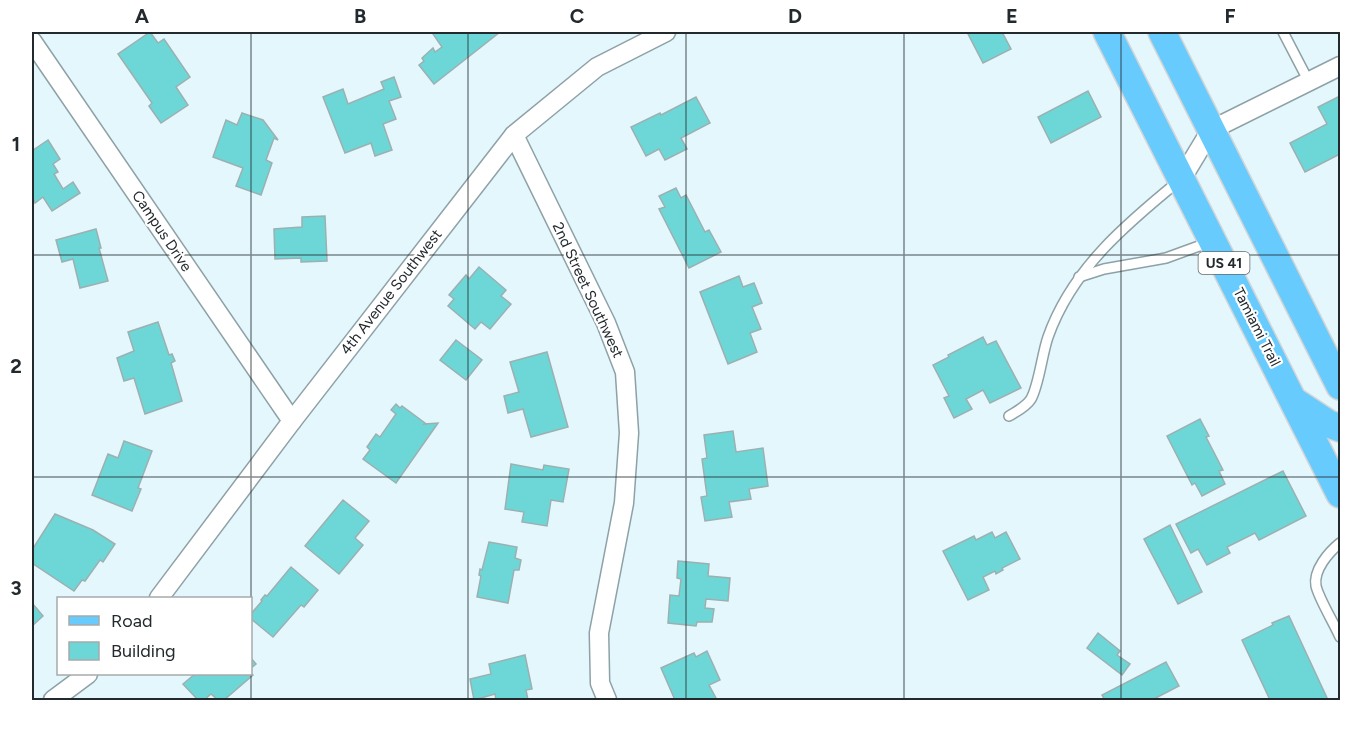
<svg xmlns="http://www.w3.org/2000/svg" width="1372" height="732" font-family="Figtree,sans-serif">
	<style>
		.building { fill: #6dd7d8; stroke: #9cb0b0; stroke-width: 1.5 }
		.lines { fill: none; stroke-linecap: round; stroke-linejoin: round }
		.lane-casing { stroke: #8ea1a6; stroke-width: 12 }
		.street-casing { stroke: #8ea1a6; stroke-width: 21 }
		.primary-casing { stroke: #d3d4d5; stroke-width: 30 }
		.lane { stroke: #fff; stroke-width: 9 }
		.street { stroke: #fff; stroke-width: 18 }
		.primary { stroke: #68cbfd; stroke-width: 27 }
		.grid { fill: none; stroke: #232a2d; stroke-width: 1.5; stroke-opacity: 0.55 }
		.labels { text-anchor: middle; dominant-baseline: central; stroke-width: 4.5; stroke-linejoin: round; paint-order: stroke }
		.shield { fill: #fff; stroke: #656a6c; stroke-width: 1.5 }
		.shield-label { font-size: 14px; font-weight: bold; fill: #232a2d }
		.street-label { font-size: 15px; fill: #232a2d; stroke: #fff }
		.neatline { fill: none; stroke: #232a2d; stroke-width: 2 }
		.grid-label { font-size: 20px; text-anchor: middle; font-weight: bold; fill: #232a2d }
	</style>
	<rect width="100%" height="100%" fill="#e3f7fd"/>
	<g class="building">
		<polygon points="150,32 158,43 164,39 190,77 176,87 188,105 161,123 149,106 152,103 118,54"/>
		<polygon points="436,32 500,32 434,84 419,65 424,61 422,58 433,48 435,52 442,47 433,34"/>
		<polygon points="967,32 1002,32 1011,49 983,63"/>
		<polygon points="394,77 401,97 389,101 396,119 383,124 392,150 375,156 371,143 345,153 323,97 343,89 348,104 384,89 381,82"/>
		<polygon points="1088,91 1101,117 1051,143 1038,117"/>
		<polygon points="1340,96 1340,154 1305,172 1290,143 1327,124 1318,107"/>
		<polygon points="696,97 710,123 681,138 687,149 665,160 659,149 646,156 631,127 660,113 661,115"/>
		<polygon points="242,113 263,120 278,140 274,138 266,160 272,163 261,195 236,186 243,168 213,157 226,120 237,125"/>
		<polygon points="48,140 60,159 53,164 58,172 54,174 63,189 73,182 80,193 52,211 43,197 35,203 32,197 32,151"/>
		<polygon points="676,188 681,198 686,195 705,232 709,230 721,252 689,268 659,209 665,207 659,196"/>
		<polygon points="325,216 327,261 301,262 301,258 275,259 274,229 302,227 302,217"/>
		<polygon points="96,229 101,248 99,248 108,281 80,288 73,259 62,262 56,240"/>
		<polygon points="479,267 506,290 501,296 511,304 490,329 481,322 475,329 448,306 454,299 449,295 466,275 469,279"/>
		<polygon points="739,276 743,287 754,283 762,303 752,307 761,329 750,333 757,352 728,364 700,292"/>
		<polygon points="158,322 169,355 172,354 175,361 171,363 182,401 145,414 134,378 124,381 117,358 134,351 128,332"/>
		<polygon points="983,337 987,345 996,341 1021,388 990,403 983,390 966,399 972,409 954,418 944,398 949,396 933,365 949,357 948,355"/>
		<polygon points="456,340 482,360 466,380 440,360"/>
		<polygon points="547,352 568,427 531,437 523,409 508,413 504,396 519,392 510,362"/>
		<polygon points="396,404 400,408 402,406 425,423 424,424 438,423 396,483 363,459 370,450 367,447 376,434 380,437 396,414 391,410"/>
		<polygon points="1200,419 1209,436 1206,437 1223,470 1219,471 1225,484 1202,496 1195,483 1192,485 1167,436"/>
		<polygon points="733,431 736,452 763,448 768,486 749,489 751,499 729,502 732,517 705,521 701,497 707,496 702,459 707,458 704,435"/>
		<polygon points="124,441 152,451 138,488 141,489 132,511 92,495 108,454 118,458"/>
		<polygon points="511,464 543,470 544,465 569,469 563,502 551,500 547,526 522,522 524,512 505,509"/>
		<polygon points="1283,471 1306,516 1259,540 1255,533 1227,547 1230,553 1207,565 1198,549 1191,553 1176,524"/>
		<polygon points="343,500 369,521 355,538 363,545 339,574 305,546"/>
		<polygon points="55,514 93,530 115,544 103,562 100,560 85,581 82,580 74,591 32,563 32,550"/>
		<polygon points="1170,525 1202,592 1178,604 1144,539"/>
		<polygon points="992,532 995,538 1006,532 1020,559 1002,568 1003,570 996,574 995,571 983,577 989,590 968,600 943,551 974,536 976,540"/>
		<polygon points="489,542 517,547 515,558 521,560 519,570 514,570 508,603 477,597 481,576 479,575 480,569 482,570"/>
		<polygon points="678,561 709,564 708,576 730,578 728,601 706,599 705,608 714,609 712,622 697,622 696,626 668,623 670,595 679,596 681,579 677,578"/>
		<polygon points="291,567 318,590 304,607 301,605 273,637 250,618 250,615 262,601 261,600 265,595 267,596"/>
		<polygon points="32,603 43,616 32,626"/>
		<polygon points="1289,616 1328,700 1270,700 1242,640 1273,625 1272,623"/>
		<polygon points="1098,633 1120,651 1117,655 1130,664 1122,675 1087,648"/>
		<polygon points="707,651 720,680 709,685 717,700 675,700 661,668 694,653 696,657"/>
		<polygon points="525,655 532,689 526,690 528,700 496,700 495,694 474,700 470,679 491,674 489,664"/>
		<polygon points="250,657 256,664 250,669"/>
		<polygon points="1166,662 1179,686 1152,700 1105,700 1102,695"/>
		<polygon points="250,673 253,675 224,700 218,700 211,694 204,700 198,700 183,684 195,674"/>
	</g>
	<g class="lines">
		<defs>
			<g id="lane">
				<polyline points="1283,32 1309,82"/>
				<polyline points="1079,277 1104,269 1166,258 1210,242"/>
				<path d="M1009 416C1017 411 1026 407 1031 399 1039 385 1042 354 1048 337 1072 269 1126 224 1180 180"/>
				<path d="M1340 543C1329 552 1313 570 1316 586 1319 599 1334 623 1340 637"/>
			</g>
			<g id="street">
				<polyline points="32,41 292,421"/>
				<polyline points="514,135 606,323 625,372 629,433 624,503 599,633 600,683 607,700"/>
				<polyline points="1182,178 1211,130 1340,66"/>
				<polyline points="159,598 292,421 514,135 597,67 666,32"/>
				<polyline points="53,700 88,674"/>
			</g>
			<g id="primary">
				<polyline points="1107,32 1340,494"/>
				<polyline points="1162,32 1340,386"/>
				<polyline points="1294,401 1329,424 1340,428"/>
			</g>
		</defs>
		<use href="#lane" class="lane-casing"/>
		<use href="#street" class="street-casing"/>
		<use href="#primary" class="primary-casing"/>
		<use href="#lane" class="lane"/>
		<use href="#street" class="street"/>
		<use href="#primary" class="primary"/>
	</g>
	<path class="grid" d="M251 32V700M468 32V700M686 32V700M904 32V700M1121 32V700M32 255H1340M32 477H1340"/>
	<g class="labels">
		<rect class="shield" x="1198.5" y="252" width="51" height="22" rx="4.5"/>
		<g class="shield-label">
			<text x="1224" y="263">US 41</text>
		</g>
		<g class="street-label">
			<text transform="translate(162 231) rotate(56)">Campus Drive</text>
			<text transform="translate(588 290) rotate(65)">2nd Street Southwest</text>
			<text transform="translate(391 292) rotate(-52)">4th Avenue Southwest</text>
			<text transform="translate(1257 327) rotate(63)">Tamiami Trail</text>
		</g>
	</g>
	<rect width="1372" height="732" fill="none" stroke="#ffffff" stroke-width="66"/>
	<rect x="57" y="597" width="195" height="78" fill="#ffffff" stroke="#a7aaab" stroke-width="1.5"/>
	<rect x="69" y="616" width="30" height="9" fill="#68cbfd" stroke="#a7aaab" stroke-width="1.5"/>
	<text x="111" y="627" font-size="18" fill="#232a2d">Road</text>
	<rect x="69" y="642" width="30" height="18" fill="#6dd7d8" stroke="#a7aaab" stroke-width="1.5"/>
	<text x="111" y="657" font-size="18" fill="#232a2d">Building</text>
	<rect x="33" y="33" width="1306" height="666" class="neatline"/>
	<g class="grid-label">
		<text x="142" y="23">A</text>
		<text x="360" y="23">B</text>
		<text x="577" y="23">C</text>
		<text x="795" y="23">D</text>
		<text x="1012" y="23">E</text>
		<text x="1230" y="23">F</text>
		<text x="16" y="151">1</text>
		<text x="16" y="373">2</text>
		<text x="16" y="595">3</text>
	</g>
</svg>
